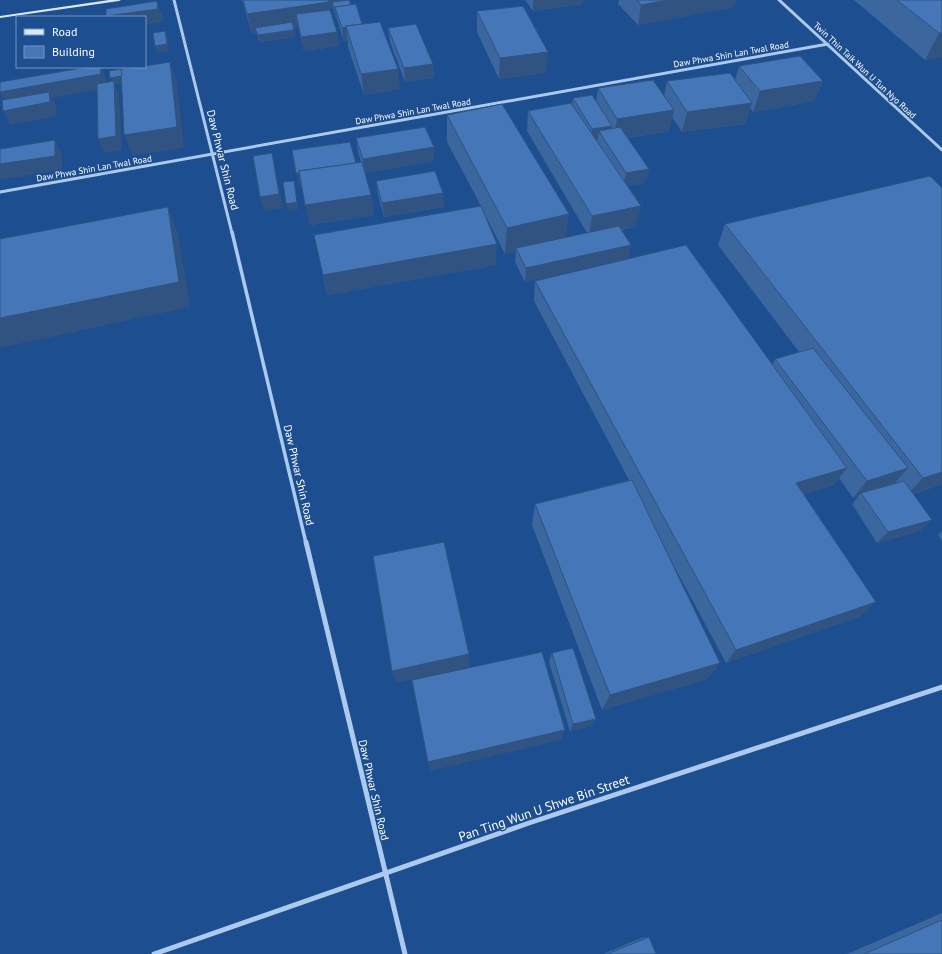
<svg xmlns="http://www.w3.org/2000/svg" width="942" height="954" font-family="'PT Sans',sans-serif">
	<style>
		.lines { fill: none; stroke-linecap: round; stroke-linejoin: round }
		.street-far2 { stroke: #acc9ee; stroke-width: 3 }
		.street-far1 { stroke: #acc9ee; stroke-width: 3.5 }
		.street { stroke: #acc9ee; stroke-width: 5 }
		.secondary { fill: #d9e7fa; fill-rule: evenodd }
		.wall { fill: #3b669e }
		.shaded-wall { fill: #305381 }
		.building { fill: #4577b8; stroke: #305381 }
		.labels { text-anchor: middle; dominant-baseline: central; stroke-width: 3; stroke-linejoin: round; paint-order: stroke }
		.far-street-label { font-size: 9px; fill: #fff; stroke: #1c4e90 }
		.street-label { font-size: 11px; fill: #fff; stroke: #1c4e90 }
		.near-street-label { font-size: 13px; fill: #fff; stroke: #1c4e90 }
	</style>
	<rect width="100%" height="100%" fill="#1c4e90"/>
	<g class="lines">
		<g class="street-far2">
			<polyline points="174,0 232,233"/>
			<polyline points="779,0 942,150"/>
			<polyline points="0,192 828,44"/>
		</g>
		<polyline class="street-far1" points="232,232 306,543"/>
		<g class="street">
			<polyline points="306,542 405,954"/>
			<polyline points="154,954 529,823 942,687"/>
		</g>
		<polygon class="secondary" points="109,0 121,0 119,1 0,18 0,16"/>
	</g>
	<g class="wall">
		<polygon points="242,0 346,0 351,5 400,89 364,95 348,47 348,41 344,42 337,19 336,19 333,8 330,8 330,11 337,32 339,46 304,51 298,27 293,28 295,37 259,42 257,34 252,34"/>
		<polygon points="525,0 583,0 582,4 533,11"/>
		<polygon points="619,0 736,0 734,7 638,25 618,4"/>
		<polygon points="854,0 942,0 942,57 925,60"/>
		<polygon points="477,11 546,73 499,79 477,32"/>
		<polygon points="388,28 433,64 434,78 405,82 390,42"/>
		<polygon points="739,66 823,81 814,101 753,112 750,108 745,124 682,132 672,117 669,131 628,138 649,169 645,183 627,186 636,226 621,230 631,245 628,258 525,282 515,262 516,252 505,254 481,207 496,265 327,295 314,235 481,206 447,142 447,115 566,237 587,233 527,131 528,111 572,104 573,98 596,102 598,88 664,96 667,81 735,80"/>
		<polygon points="356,138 434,161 365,173 371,195 374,215 310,225 302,187 300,187 356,163 361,162 358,152"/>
		<polygon points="376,181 443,193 444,207 384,217 378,195"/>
		<polygon points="942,188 942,484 913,494 920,531 877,543 852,504 858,497 853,498 839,478 834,485 804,494 861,616 726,663 667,553 720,663 707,679 602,710 532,525 535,504 629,480 534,301 535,281 772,365 775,359 799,352 718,245 725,224"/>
		<polygon points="942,531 942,541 938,535"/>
		<polygon points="552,653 592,726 570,731 549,662"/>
		<polygon points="942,913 942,954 847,954"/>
		<polygon points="649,937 656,954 603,954 641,938"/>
	</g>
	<g class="shaded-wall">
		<polygon points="328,0 346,0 347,6 332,2 333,8 330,8 332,22 296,14 298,27 257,34 255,28 257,34 252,34 247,14"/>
		<polygon points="533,0 583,0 582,4 533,11"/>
		<polygon points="668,0 736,0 734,7 638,25 641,5"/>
		<polygon points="157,1 162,15 163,22 145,25 145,17 107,17 106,16"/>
		<polygon points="335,12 336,12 337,19 336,19"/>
		<polygon points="346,27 348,41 344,42 342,28"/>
		<polygon points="294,30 295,37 259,42 258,35"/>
		<polygon points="165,31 168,38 169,51 157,53 155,46"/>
		<polygon points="337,32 339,46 304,51 301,37"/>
		<polygon points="939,33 942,33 942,57 925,60"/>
		<polygon points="548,52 546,73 499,79 500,58"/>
		<polygon points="170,62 177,83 184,148 133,156 124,135"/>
		<polygon points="433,64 434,78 405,82 404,68"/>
		<polygon points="101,67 106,79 107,88 52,98 56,106 57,116 10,125 3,111 7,106 0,92"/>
		<polygon points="398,69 400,89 364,95 361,74"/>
		<polygon points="149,73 152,80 115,85 119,95 122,150 104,153 98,139 113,85 110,78"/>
		<polygon points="823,81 814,101 753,112 760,91"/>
		<polygon points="752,103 745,124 682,132 687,112"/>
		<polygon points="674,110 669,131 614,140 617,119"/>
		<polygon points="612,126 609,140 599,131 597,142 590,143 592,129"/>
		<polygon points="55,140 62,154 62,170 0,180 0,164"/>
		<polygon points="434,147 434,161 364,173 363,159"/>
		<polygon points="272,153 275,167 283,208 264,211 260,197"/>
		<polygon points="356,164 358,179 300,187 296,173"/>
		<polygon points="649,169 645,183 623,187 626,173"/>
		<polygon points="294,181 299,209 288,211 286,204"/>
		<polygon points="443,193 444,207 384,217 382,203"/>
		<polygon points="371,195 374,215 310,225 305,205"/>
		<polygon points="641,206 636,226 589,236 592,216"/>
		<polygon points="168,207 178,234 190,307 0,348 0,318"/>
		<polygon points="569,214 566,241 516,248 516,252 505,254 507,228"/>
		<polygon points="497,244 496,265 327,295 323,275"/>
		<polygon points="631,245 628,258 525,282 526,268"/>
		<polygon points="847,468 834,485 785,500 796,483"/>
		<polygon points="908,468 893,485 861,493 858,497 853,498 867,481"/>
		<polygon points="942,472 942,484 907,495 923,478"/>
		<polygon points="932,520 920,531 877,543 888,532"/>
		<polygon points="876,602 861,616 726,663 736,650"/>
		<polygon points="469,654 470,667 396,683 392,671"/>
		<polygon points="720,663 707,679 602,710 610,695"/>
		<polygon points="596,719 592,726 570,731 573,724"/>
		<polygon points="565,730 561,740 430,771 428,762"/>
	</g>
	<g class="building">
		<polygon points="243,0 328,0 329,2 247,14"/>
		<polygon points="349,0 351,5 335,7 336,12 335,12 332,2"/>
		<polygon points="637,0 668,0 641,5"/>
		<polygon points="897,0 942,0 942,33 939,33"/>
		<polygon points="157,1 158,9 106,16 106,9"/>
		<polygon points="356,4 362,24 346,26 346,27 342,28 335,7"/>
		<polygon points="523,6 548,52 500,58 477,11"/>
		<polygon points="330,10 337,32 301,37 296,14"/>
		<polygon points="292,22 294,30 258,35 255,28"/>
		<polygon points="380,22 398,69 361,74 346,26"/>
		<polygon points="416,24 433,64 404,68 388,28"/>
		<polygon points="165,31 167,44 155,46 153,33"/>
		<polygon points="800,56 823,81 760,91 739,66"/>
		<polygon points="170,62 177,127 124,135 121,69 137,67 145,67 145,66"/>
		<polygon points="88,67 100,67 101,74 0,92 0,82"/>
		<polygon points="121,69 122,76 110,78 109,71"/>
		<polygon points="730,73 752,103 687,112 667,81"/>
		<polygon points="653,80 674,110 617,119 598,88"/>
		<polygon points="114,81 116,136 98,139 97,84"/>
		<polygon points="49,92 50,102 3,111 2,100"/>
		<polygon points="592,95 612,126 592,129 573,98"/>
		<polygon points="571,103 641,206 592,216 528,111"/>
		<polygon points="502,104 569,214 507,228 447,115"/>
		<polygon points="425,127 434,147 363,159 356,138"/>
		<polygon points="620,127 649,169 626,173 599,131"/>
		<polygon points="55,140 55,156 0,164 0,149"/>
		<polygon points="350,142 356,163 299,171 299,173 296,173 292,150"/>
		<polygon points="272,153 279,194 260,197 253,156"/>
		<polygon points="362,162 371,195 305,205 299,171"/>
		<polygon points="435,171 443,193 382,203 376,181"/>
		<polygon points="930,176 942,188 942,472 923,478 725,224"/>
		<polygon points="294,181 297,202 286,204 283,182"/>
		<polygon points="481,206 497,244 323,275 314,235"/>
		<polygon points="168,207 179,282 0,318 0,239"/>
		<polygon points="619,226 631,245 526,268 516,248"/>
		<polygon points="686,245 847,468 796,483 876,602 736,650 535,281"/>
		<polygon points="813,348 908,468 867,481 775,359"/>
		<polygon points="632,480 720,663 610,695 535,504"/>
		<polygon points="904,481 932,520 888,532 861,493"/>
		<polygon points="444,542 469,654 392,671 373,556"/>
		<polygon points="573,648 596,719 573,724 552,653"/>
		<polygon points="542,652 565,730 428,762 412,680"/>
		<polygon points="942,920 942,954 864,954"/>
		<polygon points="649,937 656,954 607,954"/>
	</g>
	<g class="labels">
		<g class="far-street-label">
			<text transform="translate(731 54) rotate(-10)">Daw Phwa Shin Lan Twal Road</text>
			<text transform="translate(865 70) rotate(43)">Twin Thin Taik Wun U Tun Nyo Road</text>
			<text transform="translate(413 111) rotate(-10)">Daw Phwa Shin Lan Twal Road</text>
			<text transform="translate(94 168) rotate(-10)">Daw Phwa Shin Lan Twal Road</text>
		</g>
		<g class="street-label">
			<text transform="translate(223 160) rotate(76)">Daw Phwar Shin Road</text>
			<text transform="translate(299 475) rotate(77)">Daw Phwar Shin Road</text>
			<text transform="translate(374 790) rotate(77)">Daw Phwar Shin Road</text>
		</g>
		<g class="near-street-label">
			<text transform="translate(544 808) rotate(-19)">Pan Ting Wun U Shwe Bin Street</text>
		</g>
	</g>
	<rect x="16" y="16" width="130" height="52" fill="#1c4e90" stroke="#7795bc"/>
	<rect x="24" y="29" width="20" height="6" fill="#d9e7fa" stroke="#7795bc"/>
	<text x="52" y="36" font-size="12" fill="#ffffff">Road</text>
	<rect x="24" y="46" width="20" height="12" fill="#4577b8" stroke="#7795bc"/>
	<text x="52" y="56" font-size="12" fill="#ffffff">Building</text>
</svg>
